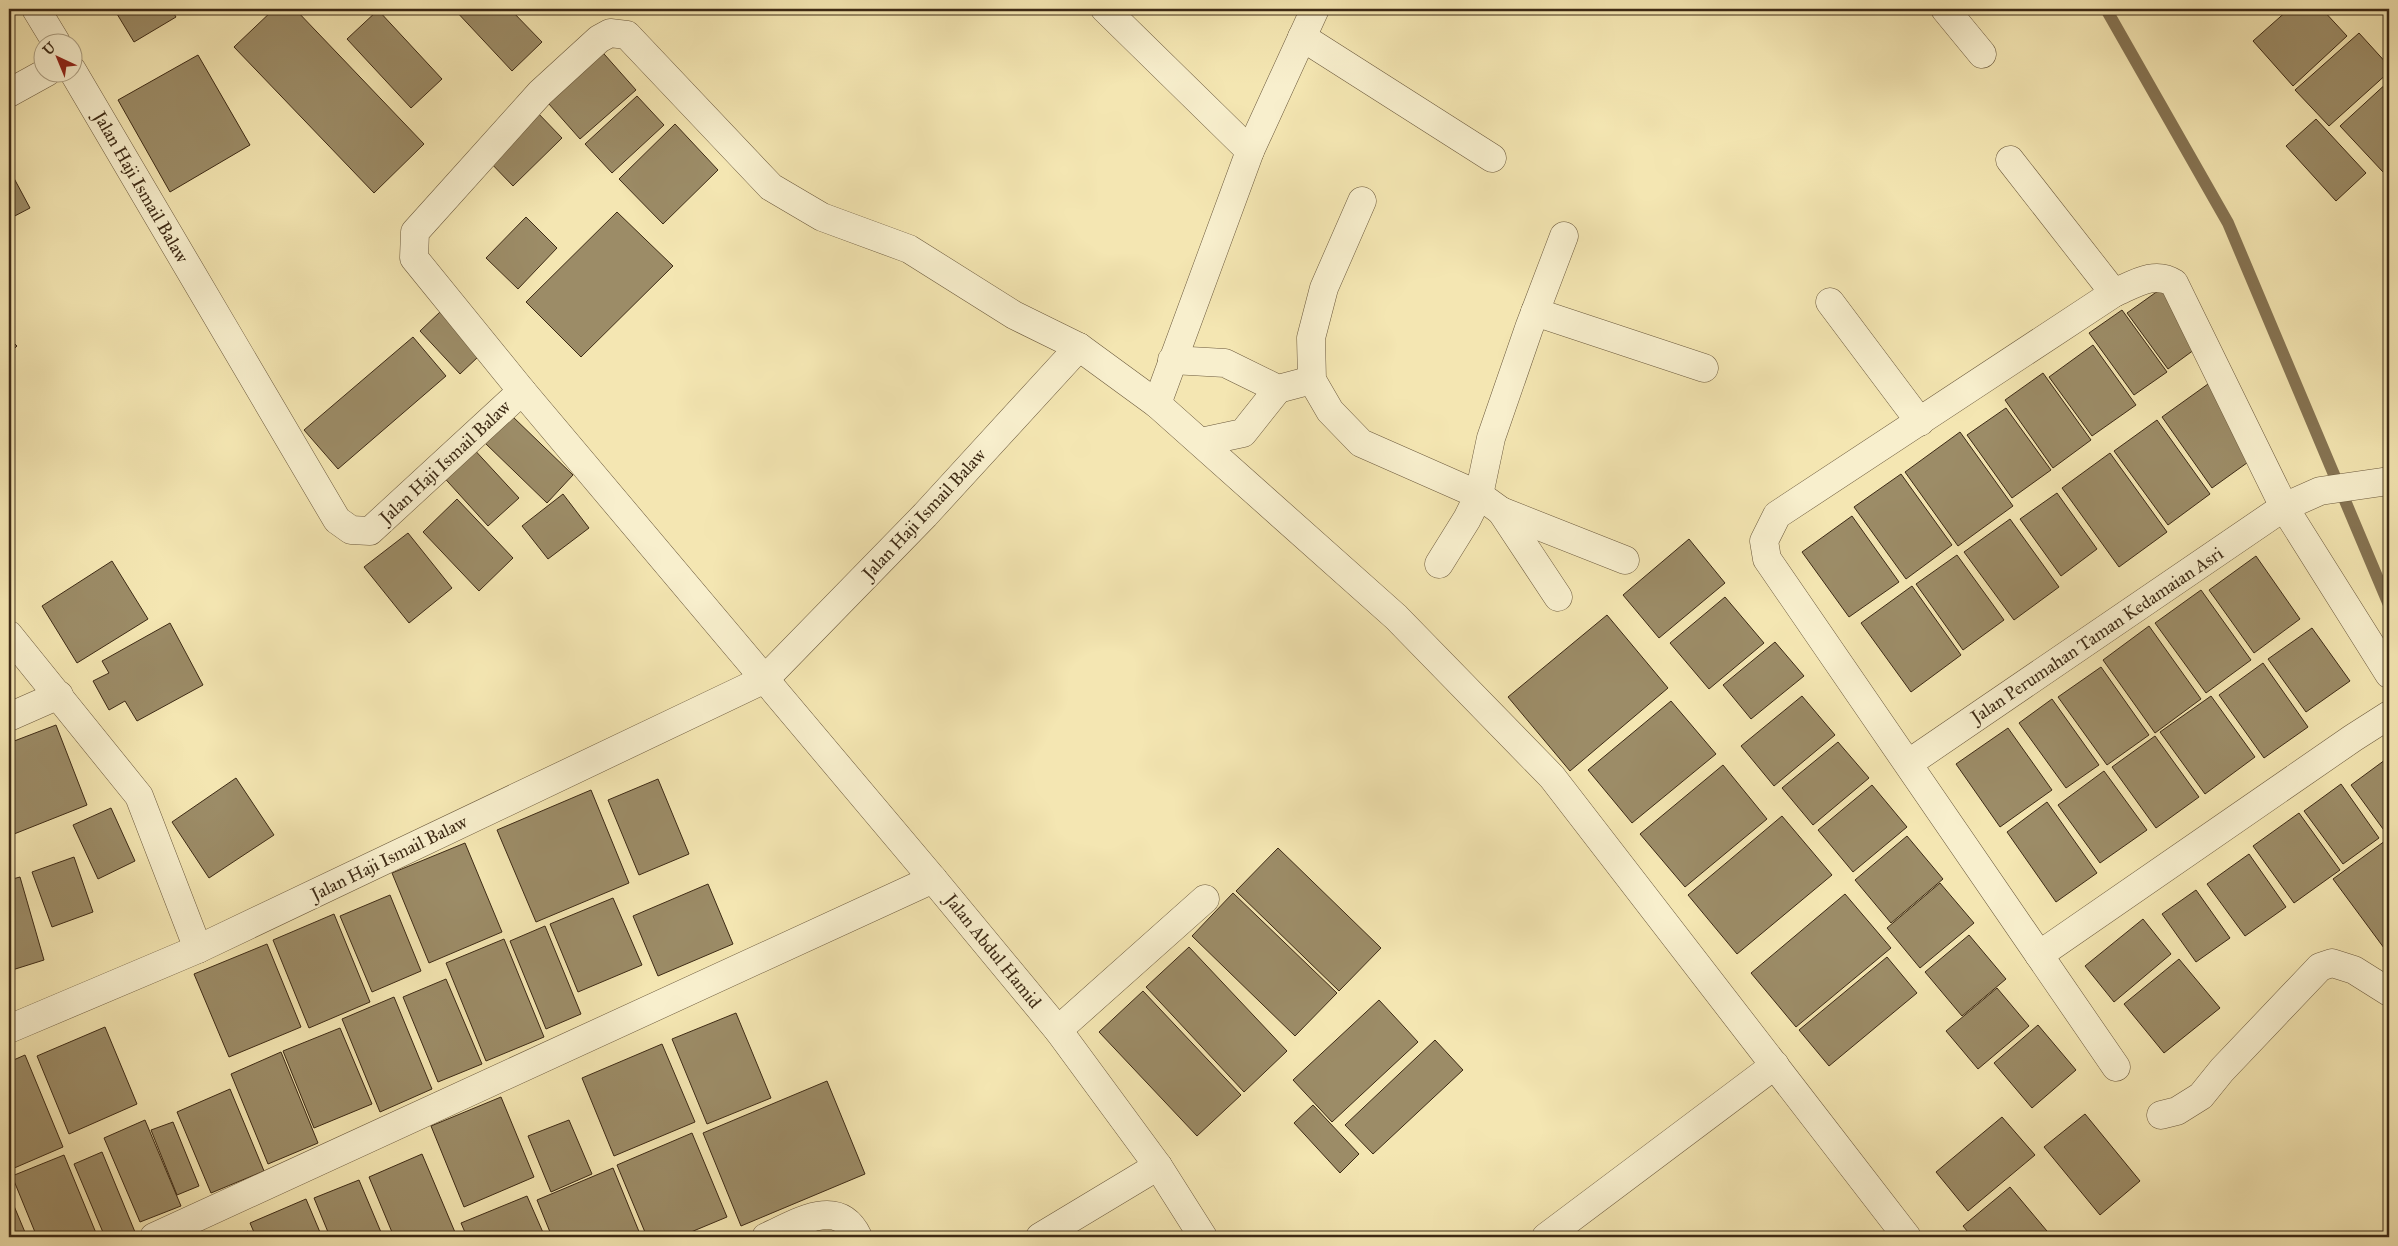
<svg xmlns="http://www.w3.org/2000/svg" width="2398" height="1246" font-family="'IM FELL Great Primer',serif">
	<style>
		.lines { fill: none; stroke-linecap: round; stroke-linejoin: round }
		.stream { stroke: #867453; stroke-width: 12 }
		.building { fill: #9c8c67; stroke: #3d2a15 }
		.minor-casing { stroke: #6b593c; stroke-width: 29 }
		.minor { stroke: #f8efcd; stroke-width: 28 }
		.labels { text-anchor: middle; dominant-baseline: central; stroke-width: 5; stroke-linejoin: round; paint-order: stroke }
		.street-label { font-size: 18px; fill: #3d2a15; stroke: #f8efcd }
	</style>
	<rect width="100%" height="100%" fill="#f4e6b2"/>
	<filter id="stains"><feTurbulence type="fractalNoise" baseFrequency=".004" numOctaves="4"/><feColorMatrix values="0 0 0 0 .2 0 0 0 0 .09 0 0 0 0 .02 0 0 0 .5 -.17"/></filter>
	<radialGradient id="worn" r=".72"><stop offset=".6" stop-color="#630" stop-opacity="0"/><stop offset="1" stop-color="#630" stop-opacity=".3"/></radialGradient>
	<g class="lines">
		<polyline class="stream" points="2106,9 2228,223 2389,605"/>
	</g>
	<g class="building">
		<polygon points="114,9 171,9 176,17 134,42"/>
		<polygon points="274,9 295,9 424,144 374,193 234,47"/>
		<polygon points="454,9 510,9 542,42 512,71"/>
		<polygon points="2289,9 2322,9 2347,36 2293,86 2253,41"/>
		<polygon points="378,10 442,79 411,108 347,39"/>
		<polygon points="2359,33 2389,66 2389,72 2329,126 2295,90"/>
		<polygon points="597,46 636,90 580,139 541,95"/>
		<polygon points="198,55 250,145 170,192 118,100"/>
		<polygon points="2389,81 2389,166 2383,172 2340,126"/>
		<polygon points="637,96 664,125 612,173 585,144"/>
		<polygon points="535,110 562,138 513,186 486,158"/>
		<polygon points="2316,119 2366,173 2336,201 2286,146"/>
		<polygon points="675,124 718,170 663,224 619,179"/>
		<polygon points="9,169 30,208 9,219"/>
		<polygon points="617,212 673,266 581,357 526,302"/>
		<polygon points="526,217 557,248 518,289 486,258"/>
		<polygon points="2162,288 2202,344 2168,369 2127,313"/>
		<polygon points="2122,310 2167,372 2134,395 2089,333"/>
		<polygon points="440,312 479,356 460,374 420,331"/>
		<polygon points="413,337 446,376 338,469 304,430"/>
		<polygon points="9,338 17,346 9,354"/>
		<polygon points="2093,345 2136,405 2092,436 2049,377"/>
		<polygon points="2043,373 2091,440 2053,468 2005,400"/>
		<polygon points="2208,384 2258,455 2212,488 2162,417"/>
		<polygon points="2006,408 2051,470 2012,498 1967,435"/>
		<polygon points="511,415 573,475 547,503 485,443"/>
		<polygon points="2157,420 2210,494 2168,525 2114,451"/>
		<polygon points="1960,432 2013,506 1958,546 1905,472"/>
		<polygon points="470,445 519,498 488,526 439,472"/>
		<polygon points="2110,453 2167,532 2119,567 2062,488"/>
		<polygon points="1901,474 1952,545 1906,579 1854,507"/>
		<polygon points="2057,493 2097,549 2061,576 2020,519"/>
		<polygon points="563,494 589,528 548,559 522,526"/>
		<polygon points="457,499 513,558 479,591 423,532"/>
		<polygon points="1852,516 1899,582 1849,617 1802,552"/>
		<polygon points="2010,519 2059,587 2014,620 1964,552"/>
		<polygon points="408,533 452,588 409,623 364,567"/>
		<polygon points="1689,539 1725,583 1659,638 1623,595"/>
		<polygon points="1957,555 2004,620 1963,650 1916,584"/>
		<polygon points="2256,556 2300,619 2254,653 2209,590"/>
		<polygon points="112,561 148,619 77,663 42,606"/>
		<polygon points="1912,586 1961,655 1911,692 1861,623"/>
		<polygon points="2201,590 2251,660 2206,693 2155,623"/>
		<polygon points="1725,597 1764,643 1709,689 1670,643"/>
		<polygon points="1607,615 1668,688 1570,771 1508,697"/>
		<polygon points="170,623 203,685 137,721 125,701 109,710 93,681 109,673 102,661"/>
		<polygon points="2149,626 2201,699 2155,733 2103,660"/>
		<polygon points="2312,628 2350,681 2306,712 2268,659"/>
		<polygon points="1775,642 1804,676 1751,719 1723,685"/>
		<polygon points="2263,663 2308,727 2264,758 2219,695"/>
		<polygon points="2101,667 2149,735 2107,765 2058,697"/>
		<polygon points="1802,696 1835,735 1774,786 1741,746"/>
		<polygon points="2211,696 2255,757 2205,794 2160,732"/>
		<polygon points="2052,699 2099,765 2066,788 2019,723"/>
		<polygon points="1671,701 1716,754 1632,823 1588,770"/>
		<polygon points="56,725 87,805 9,836 9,743"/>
		<polygon points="2008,728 2052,790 2000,827 1956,764"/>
		<polygon points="2155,736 2199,797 2156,828 2112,767"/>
		<polygon points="1838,742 1869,778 1813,825 1782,788"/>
		<polygon points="2389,757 2389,831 2386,833 2351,785"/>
		<polygon points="1723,765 1767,819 1685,887 1640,834"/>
		<polygon points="2104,771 2147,830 2100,863 2058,805"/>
		<polygon points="236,778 274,835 209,878 172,822"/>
		<polygon points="658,779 689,854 639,875 608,800"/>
		<polygon points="2341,784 2379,838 2343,864 2304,811"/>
		<polygon points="1872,785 1907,827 1853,872 1818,830"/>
		<polygon points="591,790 629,883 536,922 497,830"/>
		<polygon points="2047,802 2097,873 2056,902 2007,832"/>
		<polygon points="111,808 135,861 98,879 73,825"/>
		<polygon points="2299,813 2340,870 2294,903 2253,846"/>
		<polygon points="1782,816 1832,875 1737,954 1688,895"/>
		<polygon points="1907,836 1943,879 1891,923 1855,880"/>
		<polygon points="2389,838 2389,944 2384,948 2333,879"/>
		<polygon points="465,843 502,932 429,963 392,873"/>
		<polygon points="1278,848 1381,948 1339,991 1236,891"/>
		<polygon points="2249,854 2286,907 2245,936 2207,884"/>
		<polygon points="74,857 93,912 52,927 32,872"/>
		<polygon points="20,877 44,960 9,971 9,880"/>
		<polygon points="1940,883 1974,923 1920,968 1887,928"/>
		<polygon points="708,884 733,944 658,976 633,916"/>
		<polygon points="2196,890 2230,938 2196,962 2162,914"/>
		<polygon points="1233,893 1337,993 1295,1036 1192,936"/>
		<polygon points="1845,894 1891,948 1796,1027 1751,973"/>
		<polygon points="390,895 421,971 372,992 340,916"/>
		<polygon points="613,898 642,965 578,992 550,924"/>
		<polygon points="334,914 370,1002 309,1028 273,940"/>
		<polygon points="2143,919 2171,954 2114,1002 2085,966"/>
		<polygon points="545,926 581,1014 546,1029 510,941"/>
		<polygon points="1969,935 2006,979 1962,1016 1925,972"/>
		<polygon points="504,939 544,1037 486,1061 446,963"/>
		<polygon points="267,944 301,1027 229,1057 194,974"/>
		<polygon points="1189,947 1287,1051 1244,1092 1146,987"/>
		<polygon points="1887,957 1917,993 1829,1066 1799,1030"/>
		<polygon points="2179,959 2220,1008 2164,1053 2124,1004"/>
		<polygon points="446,979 482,1064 438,1082 403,997"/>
		<polygon points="1997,988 2029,1026 1978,1069 1946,1031"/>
		<polygon points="1143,991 1241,1095 1197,1136 1099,1032"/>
		<polygon points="394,997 432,1089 380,1112 342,1019"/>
		<polygon points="1379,1000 1418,1042 1332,1122 1293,1080"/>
		<polygon points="736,1013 771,1098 707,1124 672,1039"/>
		<polygon points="2038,1025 2076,1070 2032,1108 1994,1063"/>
		<polygon points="105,1027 137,1104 69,1134 37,1056"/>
		<polygon points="340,1028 372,1104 314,1128 283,1051"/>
		<polygon points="1435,1040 1463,1070 1373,1154 1345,1125"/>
		<polygon points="662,1044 695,1122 614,1156 582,1078"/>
		<polygon points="281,1052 318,1143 268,1164 231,1074"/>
		<polygon points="25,1055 63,1147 12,1169 9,1160 9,1062"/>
		<polygon points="827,1081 865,1174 741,1226 703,1133"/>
		<polygon points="230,1089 264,1171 211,1193 177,1112"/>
		<polygon points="501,1097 534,1177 464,1207 431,1126"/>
		<polygon points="1313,1105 1359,1154 1340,1173 1294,1123"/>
		<polygon points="2085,1114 2140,1181 2100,1215 2044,1147"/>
		<polygon points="2002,1117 2035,1155 1968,1211 1936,1172"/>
		<polygon points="145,1120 181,1206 140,1222 104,1138"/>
		<polygon points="569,1120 592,1174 551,1192 528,1136"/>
		<polygon points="173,1122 199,1186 177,1195 151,1130"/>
		<polygon points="692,1133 727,1217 679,1237 647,1237 617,1165"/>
		<polygon points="102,1152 135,1232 122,1237 105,1237 74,1164"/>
		<polygon points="422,1154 457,1237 394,1237 369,1177"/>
		<polygon points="64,1155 96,1233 85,1237 37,1237 12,1176"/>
		<polygon points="613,1168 640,1234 634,1237 552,1237 537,1200"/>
		<polygon points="359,1180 383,1237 330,1237 314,1198"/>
		<polygon points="2010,1187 2052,1237 1972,1237 1963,1226"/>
		<polygon points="9,1194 27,1237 9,1237"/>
		<polygon points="527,1196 545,1237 467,1237 461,1223"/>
		<polygon points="306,1199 322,1237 256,1237 250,1223"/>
		<polygon points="248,1231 250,1237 234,1237"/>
	</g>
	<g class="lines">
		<defs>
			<g id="minor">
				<polyline points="36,9 56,42"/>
				<polyline points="1105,9 1250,151"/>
				<polyline points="1945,9 1982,54"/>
				<polyline points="1302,37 1492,158"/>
				<polyline points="72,70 337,520 351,530 370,531 522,391"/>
				<polyline points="9,93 47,72"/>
				<polyline points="2010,160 2114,293"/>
				<polyline points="1362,201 1324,288 1311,338 1312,380 1330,411 1361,443 1479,495 1501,511 1625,560"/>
				<polyline points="1830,302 1920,422"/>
				<polyline points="1535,312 1704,368"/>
				<polyline points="1172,360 1225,363 1278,389 1312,380"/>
				<polyline points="1157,404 1250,151 1315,9"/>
				<polyline points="1201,442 1243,433 1278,389"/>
				<polyline points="1501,511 1558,597"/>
				<polyline points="1439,564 1467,519 1479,495 1491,438 1529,328 1564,236"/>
				<polyline points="9,635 139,796 198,949"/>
				<polyline points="9,717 59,695"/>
				<polyline points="1909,763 2284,507 2320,491 2389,481"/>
				<polyline points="2039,955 2353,738 2389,715"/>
				<polyline points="9,1029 198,949 765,679 925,515 1079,347"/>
				<polyline points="1058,1030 1205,899"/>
				<path d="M2116 1067 1767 559 1764 541 1777 515 2114 293C2133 285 2154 270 2174 283L2284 507 2389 674"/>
				<polyline points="2161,1115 2177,1111 2201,1096 2222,1070 2320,967 2332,963 2354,970 2389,992"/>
				<polyline points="154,1237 933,879"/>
				<path d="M766 1237C796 1224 838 1195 858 1237"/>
				<polyline points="1040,1237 1158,1166"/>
				<polyline points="1203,1237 1158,1166 1058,1030 933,879 522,391 414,258 415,232 540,93 599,39 610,33 627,35 771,187 822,217 909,249 1014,315 1079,347 1157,404 1396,617 1552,777 1907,1237"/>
				<polyline points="1546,1237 1775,1065"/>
			</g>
		</defs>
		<use href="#minor" class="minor-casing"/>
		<use href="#minor" class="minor"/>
	</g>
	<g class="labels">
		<g class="street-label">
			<text transform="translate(141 187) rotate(60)">Jalan Haji Ismail Balaw</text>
			<text transform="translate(445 462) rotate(-43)">Jalan Haji Ismail Balaw</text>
			<text transform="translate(924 514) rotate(-47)">Jalan Haji Ismail Balaw</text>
			<text transform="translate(2097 635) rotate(-34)">Jalan Perumahan Taman Kedamaian Asri</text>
			<text transform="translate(389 858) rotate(-26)">Jalan Haji Ismail Balaw</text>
			<text transform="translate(993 951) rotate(51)">Jalan Abdul Hamid</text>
		</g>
	</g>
	<rect width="2398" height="1246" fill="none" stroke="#f4e6b2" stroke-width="30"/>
	<rect x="10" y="10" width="2378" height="1226" fill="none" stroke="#3d2a15" stroke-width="2.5"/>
	<rect x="15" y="15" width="2368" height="1216" fill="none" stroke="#3d2a15"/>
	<g transform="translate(58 58) rotate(316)"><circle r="24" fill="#f8efcd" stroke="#ada083"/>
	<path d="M0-4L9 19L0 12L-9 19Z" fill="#8f2418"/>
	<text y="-8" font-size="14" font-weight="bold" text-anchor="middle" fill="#3d2a15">U</text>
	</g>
	<rect width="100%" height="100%" filter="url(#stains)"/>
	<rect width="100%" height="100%" fill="url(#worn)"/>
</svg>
